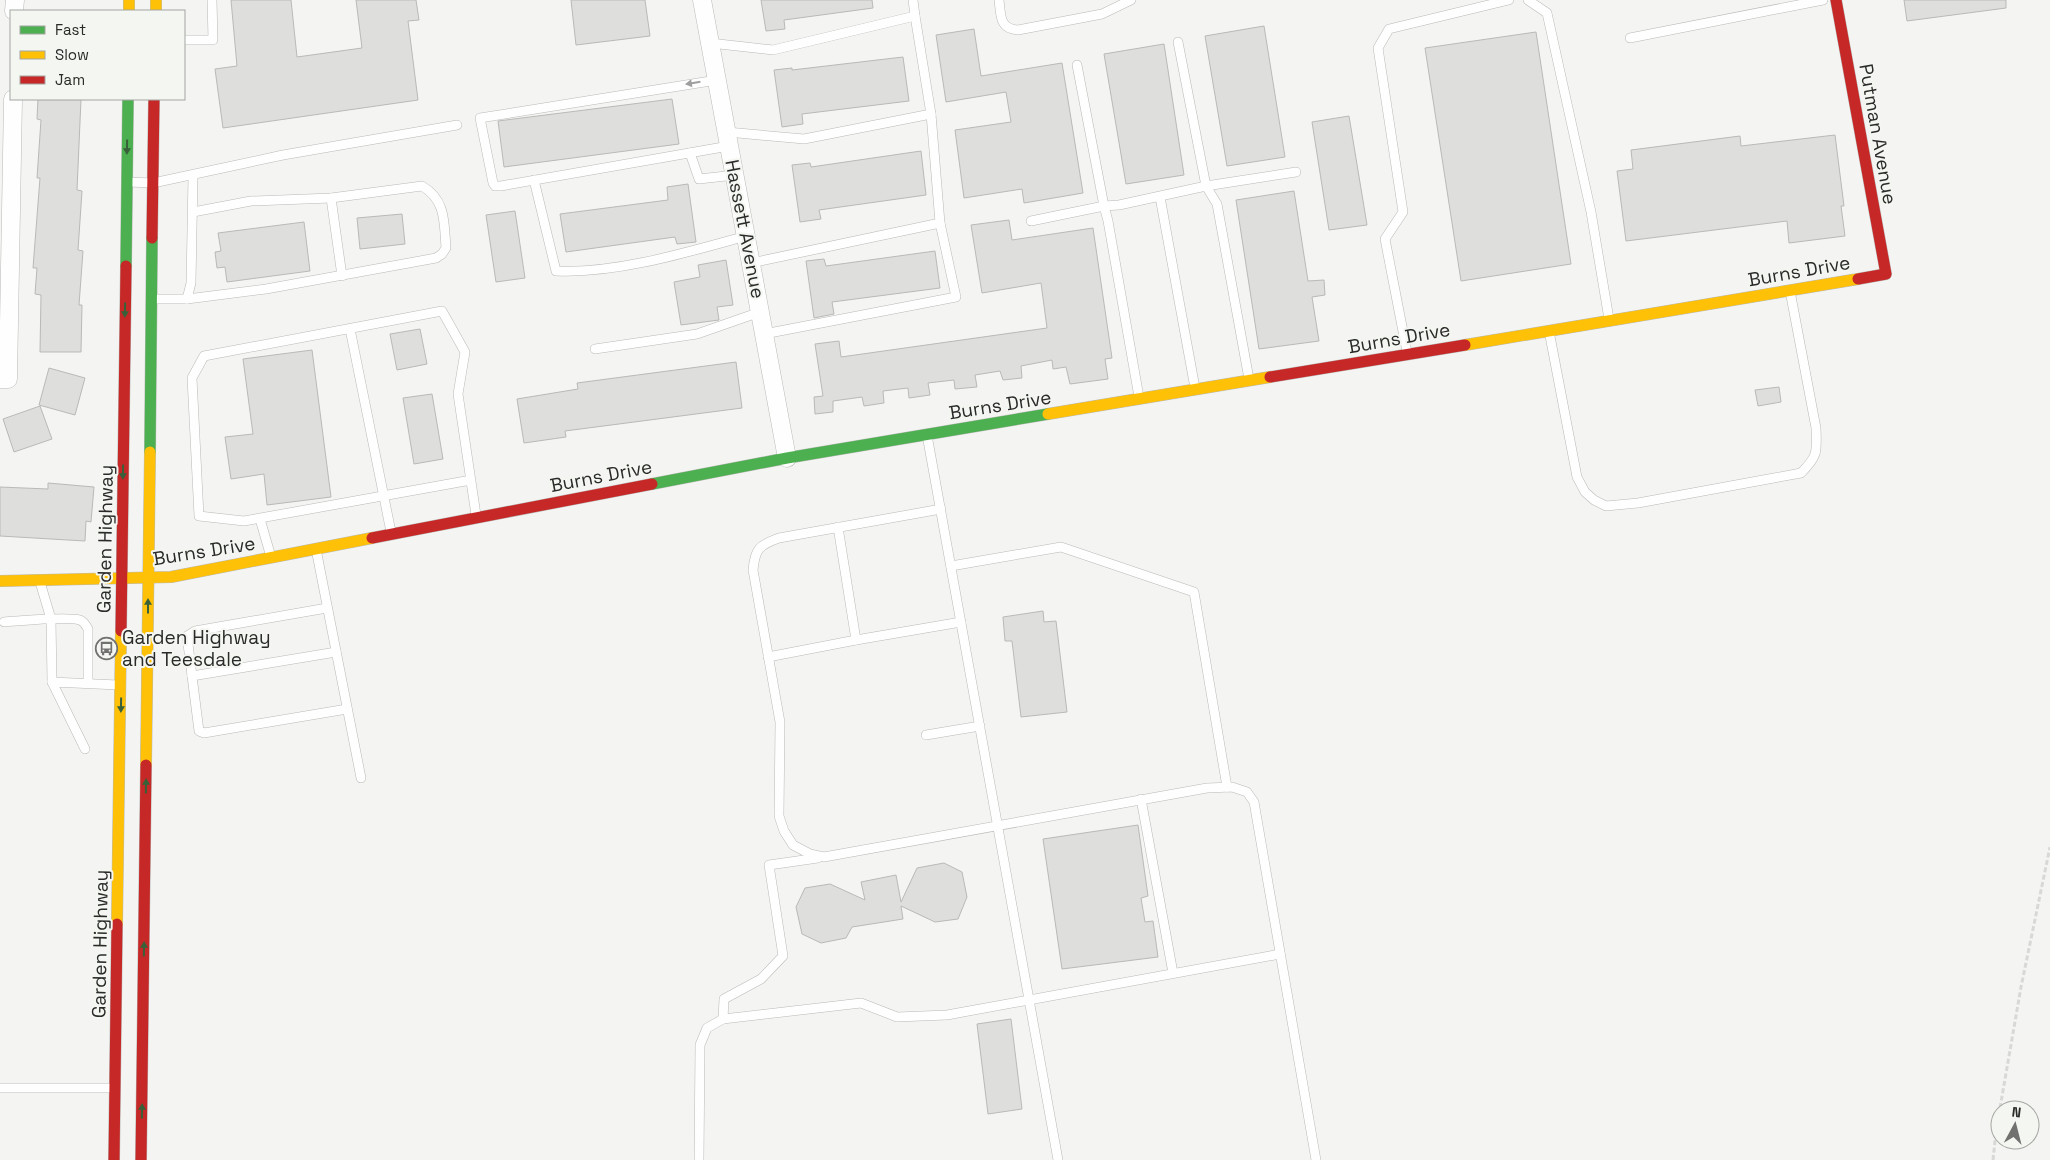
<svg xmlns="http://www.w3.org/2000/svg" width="2050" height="1160" font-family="'Space Grotesk',sans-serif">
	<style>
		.building { fill: #dededd; stroke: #b9b9b7 }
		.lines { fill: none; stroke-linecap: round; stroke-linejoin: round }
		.lane-casing { stroke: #b9bab7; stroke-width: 10 }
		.street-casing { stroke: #b9bab7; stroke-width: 19 }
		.fast-casing { stroke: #b9bab7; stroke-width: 12 }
		.slow-casing { stroke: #b9bab7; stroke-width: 12 }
		.jam-casing { stroke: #b9bab7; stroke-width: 12 }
		.path { stroke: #d8d8d7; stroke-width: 3; stroke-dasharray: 5 2.5; stroke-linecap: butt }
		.lane { stroke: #fdfefd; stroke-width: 9 }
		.street { stroke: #fdfefd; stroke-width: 18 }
		.fast { stroke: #4caf50; stroke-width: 11 }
		.slow { stroke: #ffc107; stroke-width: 11 }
		.jam { stroke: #c62828; stroke-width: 11 }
		.oneway { fill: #9e9f9e }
		.oneway2 { fill: #386039 }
		.labels { text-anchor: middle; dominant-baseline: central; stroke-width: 4; stroke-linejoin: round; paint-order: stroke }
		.street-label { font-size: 19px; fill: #2a2b29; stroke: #f4f6f1 }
		.poi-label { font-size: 19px; fill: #2a2b29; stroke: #f4f6f1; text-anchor: start }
	</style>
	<rect width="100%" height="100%" fill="#f4f5f2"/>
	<g class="building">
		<polygon points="231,0 291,0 297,57 362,48 356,0 416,0 419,20 408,21 418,100 223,128 215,69 237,66"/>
		<polygon points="571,0 645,0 650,36 576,45"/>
		<polygon points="761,0 872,0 873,8 784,20 785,29 766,31"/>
		<polygon points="1904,0 2006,0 2006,8 1907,21"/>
		<polygon points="1264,26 1285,157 1227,166 1205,36"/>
		<polygon points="974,29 981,76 1062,63 1083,193 1024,203 1022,189 964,198 955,130 1011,122 1006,92 946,102 936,35"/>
		<polygon points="1536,32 1571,264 1461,281 1425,48"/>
		<polygon points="1164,44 1184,175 1126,184 1104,54"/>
		<polygon points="903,57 909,101 802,114 803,124 782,127 774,70 792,68 792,70"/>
		<polygon points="38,99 81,99 77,190 82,191 78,250 83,251 79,305 82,305 81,352 40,352 41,295 35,294 37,268 33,268 40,178 37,178 41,120 37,119"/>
		<polygon points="672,99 679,144 504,167 498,121"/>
		<polygon points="1349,116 1367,225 1329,230 1312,122"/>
		<polygon points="1835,135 1844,206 1841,206 1845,236 1789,243 1787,221 1626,241 1617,171 1633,169 1631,150 1740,136 1741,146"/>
		<polygon points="921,151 926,195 819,210 821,219 800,222 792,165 810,163 811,167"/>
		<polygon points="688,184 696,242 677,244 675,237 566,252 560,214 668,200 667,187"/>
		<polygon points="1294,191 1308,281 1324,280 1325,295 1312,297 1319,341 1259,349 1236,200"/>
		<polygon points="515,211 525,278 496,282 486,215"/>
		<polygon points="402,214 405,244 360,249 357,218"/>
		<polygon points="1009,220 1012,240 1093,228 1112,358 1105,359 1108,379 1070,384 1066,367 1053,369 1052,360 1021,366 1022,378 1003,380 1000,371 975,375 977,387 955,389 954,380 928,383 930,395 909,398 908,388 883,391 884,403 864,406 862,397 833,401 833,412 815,414 814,397 823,396 815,344 839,341 841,357 1047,328 1041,283 982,293 971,225"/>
		<polygon points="304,222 310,271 227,282 225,267 217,268 215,252 221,251 218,233"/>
		<polygon points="935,251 940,288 832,302 834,314 814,318 806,261 824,259 826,266"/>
		<polygon points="726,260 733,305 717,307 719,320 681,325 674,282 700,277 698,265"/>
		<polygon points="420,329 427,364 397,370 390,334"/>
		<polygon points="312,350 331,497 267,505 264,474 231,479 225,437 253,434 243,359"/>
		<polygon points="736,362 742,408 565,431 566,437 524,443 517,399 578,389 577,383"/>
		<polygon points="49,368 85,378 75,415 39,405"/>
		<polygon points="1779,387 1781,402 1758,406 1755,390"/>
		<polygon points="432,394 443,459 414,464 403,398"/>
		<polygon points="40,406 52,439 14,452 3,419"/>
		<polygon points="48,483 94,487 91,522 86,521 85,541 0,536 0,487 48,489"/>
		<polygon points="1043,611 1044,622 1056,621 1067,712 1021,717 1012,641 1005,641 1003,617"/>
		<polygon points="1138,825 1148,896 1141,898 1145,922 1153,921 1158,957 1062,969 1043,839"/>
		<polygon points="944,863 962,872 967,897 958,919 935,922 901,906 903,919 852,927 846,938 821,943 802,934 796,907 805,888 830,884 865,900 861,882 896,875 901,902 917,868"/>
		<polygon points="1011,1019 1022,1109 988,1114 977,1024"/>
	</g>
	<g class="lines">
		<defs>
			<g id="lane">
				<path d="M999 0C1001 15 999 29 1018 30L1102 14 1131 0"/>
				<polyline points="1528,0 1547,13 1591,212 1609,319"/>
				<polyline points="1630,38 1823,0"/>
				<polyline points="184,40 213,40 212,0"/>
				<polyline points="1178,42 1206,186 1296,172"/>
				<polyline points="710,43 773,50 915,16 913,0"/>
				<polyline points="717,80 480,118 493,183 495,186 501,186 729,146"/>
				<polyline points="727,132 804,139 931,114 915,16"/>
				<polyline points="690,153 699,179 735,175"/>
				<path d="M534 180 556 271C616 274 688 252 746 236"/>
				<polyline points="128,182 153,183 283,155 457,125"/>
				<polyline points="1160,197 1195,388"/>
				<polyline points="331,198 342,276"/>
				<polyline points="1031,221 1104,206 1077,65"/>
				<polyline points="751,263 940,223 931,114"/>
				<polyline points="153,299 187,299 191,283 193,176"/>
				<path d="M187 299 266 289 436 258 442 254 446 248C444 222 446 200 422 186L331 198 251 201 193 212"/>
				<polyline points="350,329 391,532"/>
				<path d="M1549 331 1577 477 1585 492 1594 500 1606 506 1638 503 1801 473C1818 456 1817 452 1816 428L1790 291"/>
				<polyline points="764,334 956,297 940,223"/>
				<polyline points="595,349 697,334 760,312"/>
				<polyline points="1407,352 1385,239 1403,212 1378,48 1389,29 1509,0"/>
				<polyline points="1139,397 1108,221 1104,206 1119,205 1206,186 1217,204 1249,379"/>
				<polyline points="927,435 1058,1160"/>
				<polyline points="471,480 244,521 199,516 192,378 204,356 442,311 465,352 458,394 476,515"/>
				<path d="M941 509 779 538C759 545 755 549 753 570L780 722 779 816 784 831 793 845 810 854 824 857 1207 788 1232 787 1247 792 1254 802 1316 1160"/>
				<polyline points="260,519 271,557"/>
				<polyline points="838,527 856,640 961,622"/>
				<polyline points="316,549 361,778"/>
				<polyline points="951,566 1061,547 1194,592 1227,787"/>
				<polyline points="40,582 51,619 52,682"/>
				<path d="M4 622C20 621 66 616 80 620 84 622 86 625 88 629V683"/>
				<polyline points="336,652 192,676 199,731 204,733 347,709"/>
				<polyline points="768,657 856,640"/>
				<polyline points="192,676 187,636 195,631 327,608"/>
				<polyline points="926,735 980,726"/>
				<polyline points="85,749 52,682 118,685"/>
				<polyline points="1141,799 1173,973"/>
				<polyline points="818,858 769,865 783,956 761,979 724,999 723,1019 861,1003 897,1017 947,1015 1280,954"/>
				<polyline points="0,1088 112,1088"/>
				<polyline points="699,1160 700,1045 707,1028 723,1019"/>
			</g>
			<g id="street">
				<polyline points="702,0 787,458"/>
				<polyline points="14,11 15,0"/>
				<polyline points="0,379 8,379 13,99"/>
			</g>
			<g id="fast">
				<polyline points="126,266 128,99"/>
				<polyline points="150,452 152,238"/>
				<polyline points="652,484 787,458 1048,414"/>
			</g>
			<g id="slow">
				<polyline points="129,0 129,11"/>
				<polyline points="156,0 156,11"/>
				<polyline points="1465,345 1858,279"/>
				<polyline points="1048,414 1270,377"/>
				<polyline points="0,581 171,577 372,538"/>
				<polyline points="146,765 150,452"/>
				<polyline points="117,924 121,631"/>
			</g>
			<g id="jam">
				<polyline points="1836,0 1886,274 1858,279"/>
				<polyline points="152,238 154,99"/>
				<polyline points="1270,377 1465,345"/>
				<polyline points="372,538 652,484"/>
				<polyline points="121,631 126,266"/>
				<polyline points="114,1160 117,924"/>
				<polyline points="141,1160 146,765"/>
			</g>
		</defs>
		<use href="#lane" class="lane-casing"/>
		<use href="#street" class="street-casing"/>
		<use href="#fast" class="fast-casing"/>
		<use href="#slow" class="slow-casing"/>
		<use href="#jam" class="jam-casing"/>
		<polyline class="path" points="1993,1160 1996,1131 2021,987 2050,847"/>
		<use href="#lane" class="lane"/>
		<use href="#street" class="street"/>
		<use href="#fast" class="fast"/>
		<use href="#slow" class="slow"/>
		<use href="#jam" class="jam"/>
	</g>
	<defs><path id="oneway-solid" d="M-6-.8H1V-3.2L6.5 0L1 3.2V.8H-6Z" transform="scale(1.25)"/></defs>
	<use class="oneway" href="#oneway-solid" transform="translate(693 83) rotate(171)"/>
	<g class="oneway2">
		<use href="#oneway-solid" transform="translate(127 147) rotate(91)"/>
		<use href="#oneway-solid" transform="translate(125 310) rotate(91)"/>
		<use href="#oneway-solid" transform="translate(123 472) rotate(91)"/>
		<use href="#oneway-solid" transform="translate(148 606) rotate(-90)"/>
		<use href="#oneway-solid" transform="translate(121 705) rotate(91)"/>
		<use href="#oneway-solid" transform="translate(146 786) rotate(-89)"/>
		<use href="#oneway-solid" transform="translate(144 949) rotate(-89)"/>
		<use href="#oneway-solid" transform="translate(142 1111) rotate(-89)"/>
	</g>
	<defs>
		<symbol id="bus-ring" viewBox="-11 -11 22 22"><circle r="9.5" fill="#f4f6f1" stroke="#71726f" stroke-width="1.5"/><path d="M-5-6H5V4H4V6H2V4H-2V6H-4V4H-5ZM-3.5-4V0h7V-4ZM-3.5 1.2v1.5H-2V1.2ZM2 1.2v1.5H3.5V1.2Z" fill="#71726f"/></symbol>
	</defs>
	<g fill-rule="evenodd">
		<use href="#bus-ring" x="94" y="636" width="25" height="25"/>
	</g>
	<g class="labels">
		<g class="street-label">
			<text transform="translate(1878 134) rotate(80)">Putman Avenue</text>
			<text transform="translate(745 229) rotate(79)">Hassett Avenue</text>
			<text transform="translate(1799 271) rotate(-10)">Burns Drive</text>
			<text transform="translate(1399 338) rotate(-10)">Burns Drive</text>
			<text transform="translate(1000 405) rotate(-9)">Burns Drive</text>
			<text transform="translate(601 476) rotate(-11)">Burns Drive</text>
			<text transform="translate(105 539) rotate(-89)">Garden Highway</text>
			<text transform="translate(204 551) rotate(-9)">Burns Drive</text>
			<text transform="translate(100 944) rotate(-89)">Garden Highway</text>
		</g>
		<g class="poi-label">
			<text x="122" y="637">Garden Highway<tspan x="122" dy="22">and Teesdale</tspan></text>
		</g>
	</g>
	<rect x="10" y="10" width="175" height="90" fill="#f4f6f1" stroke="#a3a5a1"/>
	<rect x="20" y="26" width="25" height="8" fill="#4caf50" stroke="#a3a5a1"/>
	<text x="55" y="35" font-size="15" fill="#2a2b29">Fast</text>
	<rect x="20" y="51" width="25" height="8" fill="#ffc107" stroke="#a3a5a1"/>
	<text x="55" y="60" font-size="15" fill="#2a2b29">Slow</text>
	<rect x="20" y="76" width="25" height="8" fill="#c62828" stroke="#a3a5a1"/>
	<text x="55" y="85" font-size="15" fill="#2a2b29">Jam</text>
	<g transform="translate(2015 1125) rotate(7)"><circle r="24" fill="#f4f6f1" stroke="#a3a5a1"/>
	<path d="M0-4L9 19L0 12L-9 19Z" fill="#71726f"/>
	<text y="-8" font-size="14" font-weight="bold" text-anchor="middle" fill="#2a2b29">N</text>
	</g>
</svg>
